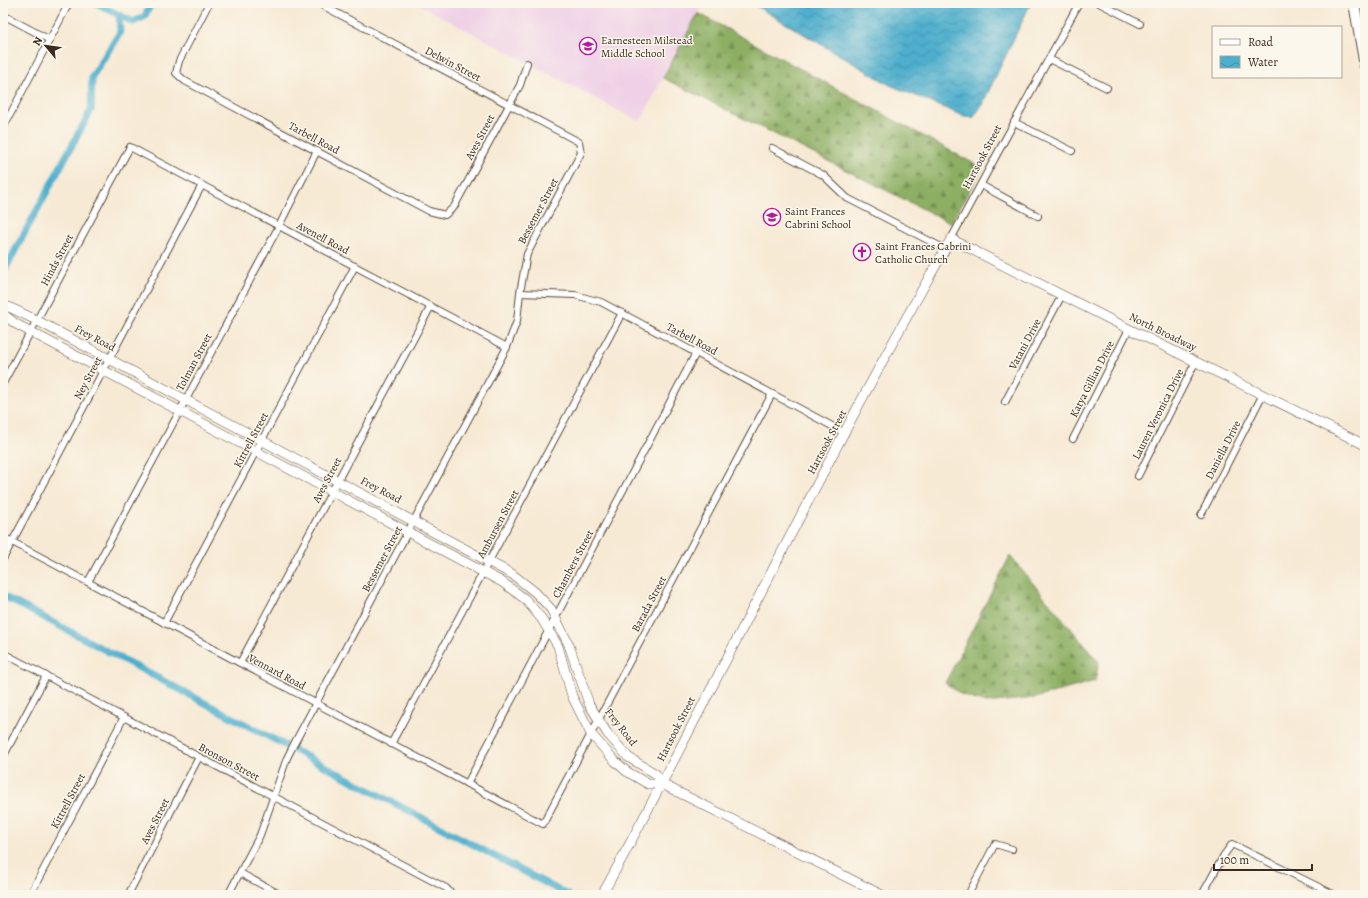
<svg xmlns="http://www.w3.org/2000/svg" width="1368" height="898" font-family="Alegreya,serif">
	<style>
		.built { fill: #efd0e6 }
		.forest { fill: url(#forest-firs); stroke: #646c40 }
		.water { fill: url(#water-waves); stroke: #446c76 }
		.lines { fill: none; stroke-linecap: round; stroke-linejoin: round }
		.canal { stroke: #4eafcd; stroke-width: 7 }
		.street-casing { stroke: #574739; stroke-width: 8 }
		.secondary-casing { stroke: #574739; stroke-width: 10 }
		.primary-casing { stroke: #574739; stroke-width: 12 }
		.street { stroke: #fff; stroke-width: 6 }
		.secondary { stroke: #fff; stroke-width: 9 }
		.primary { stroke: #fff; stroke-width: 10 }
		.labels { text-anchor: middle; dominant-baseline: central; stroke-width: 3; stroke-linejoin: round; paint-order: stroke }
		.poi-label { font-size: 11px; fill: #3b2a1e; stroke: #fbf7ec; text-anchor: start }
		.street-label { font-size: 11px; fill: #3b2a1e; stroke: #fbf7ec }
	</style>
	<defs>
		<pattern id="forest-firs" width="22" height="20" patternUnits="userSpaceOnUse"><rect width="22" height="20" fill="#8daf63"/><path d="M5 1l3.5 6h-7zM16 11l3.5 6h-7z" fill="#748f51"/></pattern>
		<pattern id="water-waves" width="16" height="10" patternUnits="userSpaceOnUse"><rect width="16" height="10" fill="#4eafcd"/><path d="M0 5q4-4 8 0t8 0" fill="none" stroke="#428fa6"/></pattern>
	</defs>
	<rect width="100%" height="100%" fill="#fbf7ec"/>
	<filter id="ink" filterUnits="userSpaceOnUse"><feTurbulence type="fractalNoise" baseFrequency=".025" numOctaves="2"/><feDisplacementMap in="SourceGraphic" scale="8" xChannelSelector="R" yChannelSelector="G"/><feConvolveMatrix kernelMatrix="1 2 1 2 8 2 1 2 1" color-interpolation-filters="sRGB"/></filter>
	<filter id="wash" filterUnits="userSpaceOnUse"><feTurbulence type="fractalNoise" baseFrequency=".012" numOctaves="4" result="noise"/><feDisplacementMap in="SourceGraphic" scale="16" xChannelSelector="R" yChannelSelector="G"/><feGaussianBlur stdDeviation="0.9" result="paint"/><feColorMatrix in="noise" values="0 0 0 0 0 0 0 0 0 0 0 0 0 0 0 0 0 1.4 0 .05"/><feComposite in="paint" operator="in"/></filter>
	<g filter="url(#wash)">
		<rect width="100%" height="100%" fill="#f7ead5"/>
		<polygon class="built" points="416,3 703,3 640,122"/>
		<g class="forest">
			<polygon points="698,13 982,168 951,223 663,78"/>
			<polygon points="1010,556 1099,662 1095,681 1035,698 985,703 962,695 945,683"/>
		</g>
		<polygon class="water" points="751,3 1031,3 982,105 973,118 963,116 890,85"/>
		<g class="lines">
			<g class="canal">
				<polyline points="119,15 133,22 144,17 152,3"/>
				<polyline points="3,273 91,110 92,77 120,32 119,15 96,3"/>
				<polyline points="3,596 568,895"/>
			</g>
		</g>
	</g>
	<g filter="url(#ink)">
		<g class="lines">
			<defs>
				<g id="street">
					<polyline points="209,3 179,61 176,73 185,81 429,211 445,215 454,207 520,85 527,63"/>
					<polyline points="1099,3 1140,24"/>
					<polyline points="3,15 50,40"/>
					<polyline points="1049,59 1107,88"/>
					<polyline points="1014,122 1072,151"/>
					<polyline points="3,128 69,3"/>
					<polyline points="772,148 823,175 847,198 945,249"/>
					<polyline points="981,185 1038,216"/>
					<polyline points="951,239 1079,3"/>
					<polyline points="520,293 575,295 601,302 845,433"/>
					<polyline points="3,383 130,147 507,347"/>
					<polyline points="1005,402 1062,295"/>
					<polyline points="1073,439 1129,329"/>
					<polyline points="1138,476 1196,361"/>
					<polyline points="1201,515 1263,394"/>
					<polyline points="3,537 543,824 772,394"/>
					<polyline points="3,559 202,185"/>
					<polyline points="88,582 279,226 317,151"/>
					<polyline points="164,623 355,266"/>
					<polyline points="3,653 446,888 453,895"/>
					<polyline points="240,663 431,306"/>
					<polyline points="391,744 622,313"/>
					<polyline points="3,757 46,676"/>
					<polyline points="467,784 696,353"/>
					<polyline points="240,873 281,895"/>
					<polyline points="30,895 124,717"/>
					<polyline points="128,895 199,757"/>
					<polyline points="228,895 260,835 287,758 294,744 507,347 517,321 520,293 527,254 581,153 579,142 318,3"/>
					<polyline points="968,895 995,844 1012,849"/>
					<polyline points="1202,895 1224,855 1232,844 1335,895"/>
				</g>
				<g id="secondary">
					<polyline points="3,305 11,308 36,320 512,574 535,592 551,609 569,645 589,704 607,733 628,757 656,774 662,784"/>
					<polyline points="3,314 16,324 502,582 525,599 541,618 558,646 572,696 591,734 615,761 626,771 648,784 662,784 882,895"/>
					<path d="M602 895C721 678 827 453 951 239L1129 329 1365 445"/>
				</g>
				<polyline id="primary" points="1354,3 1365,66"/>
			</defs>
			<use href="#street" class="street-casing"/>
			<use href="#secondary" class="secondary-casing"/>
			<use href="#primary" class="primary-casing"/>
			<use href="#street" class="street"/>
			<use href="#secondary" class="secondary"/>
			<use href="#primary" class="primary"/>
		</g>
	</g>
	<defs>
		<symbol id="school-ring" viewBox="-11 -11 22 22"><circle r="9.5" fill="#fbf7ec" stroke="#b5179e" stroke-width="1.5"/><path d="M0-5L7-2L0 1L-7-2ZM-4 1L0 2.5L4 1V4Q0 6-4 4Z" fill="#b5179e"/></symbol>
		<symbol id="church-ring" viewBox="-11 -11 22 22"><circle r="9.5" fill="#fbf7ec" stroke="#b5179e" stroke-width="1.5"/><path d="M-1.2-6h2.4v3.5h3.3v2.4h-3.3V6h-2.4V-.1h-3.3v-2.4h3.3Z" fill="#b5179e"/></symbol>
	</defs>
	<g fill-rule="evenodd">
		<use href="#school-ring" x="578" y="36" width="20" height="20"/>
		<use href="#school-ring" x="762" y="207" width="20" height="20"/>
		<use href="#church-ring" x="852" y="242" width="20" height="20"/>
	</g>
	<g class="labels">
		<g class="poi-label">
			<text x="601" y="40">Earnesteen Milstead<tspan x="601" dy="13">Middle School</tspan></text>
			<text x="785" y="211">Saint Frances<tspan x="785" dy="13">Cabrini School</tspan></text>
			<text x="875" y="246">Saint Frances Cabrini<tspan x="875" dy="13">Catholic Church</tspan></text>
		</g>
		<g class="street-label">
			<text transform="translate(453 64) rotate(28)">Delwin Street</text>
			<text transform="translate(480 137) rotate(-62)">Aves Street</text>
			<text transform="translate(314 138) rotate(28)">Tarbell Road</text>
			<text transform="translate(982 157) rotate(-62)">Hartsook Street</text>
			<text transform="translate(538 211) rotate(-62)">Bessemer Street</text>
			<text transform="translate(323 238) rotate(28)">Avenell Road</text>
			<text transform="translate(57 260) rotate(-62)">Hinds Street</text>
			<text transform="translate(1163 332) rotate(26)">North Broadway</text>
			<text transform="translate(95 338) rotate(28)">Frey Road</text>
			<text transform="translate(692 339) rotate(28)">Tarbell Road</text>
			<text transform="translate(1025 344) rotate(-62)">Vatani Drive</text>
			<text transform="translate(194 362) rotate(-62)">Tolman Street</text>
			<text transform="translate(88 378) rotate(-62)">Ney Street</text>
			<text transform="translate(1092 379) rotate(-63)">Katya Gillian Drive</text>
			<text transform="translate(1158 414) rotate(-63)">Lauren Veronica Drive</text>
			<text transform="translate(251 440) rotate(-62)">Kittrell Street</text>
			<text transform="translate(827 442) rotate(-62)">Hartsook Street</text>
			<text transform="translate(1223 450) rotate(-63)">Daniella Drive</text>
			<text transform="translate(327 480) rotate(-62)">Aves Street</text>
			<text transform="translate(381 490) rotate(28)">Frey Road</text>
			<text transform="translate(498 524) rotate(-62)">Ambursen Street</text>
			<text transform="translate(382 559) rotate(-62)">Bessemer Street</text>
			<text transform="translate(573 564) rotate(-62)">Chambers Street</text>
			<text transform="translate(649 604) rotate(-62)">Barada Street</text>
			<text transform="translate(277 672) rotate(28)">Vennard Road</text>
			<text transform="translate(621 727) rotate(52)">Frey Road</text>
			<text transform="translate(676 729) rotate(-63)">Hartsook Street</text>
			<text transform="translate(229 762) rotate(28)">Bronson Street</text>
			<text transform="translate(68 801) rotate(-62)">Kittrell Street</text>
			<text transform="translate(155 821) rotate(-63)">Aves Street</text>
		</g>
	</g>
	<rect width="1368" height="898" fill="none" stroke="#fbf7ec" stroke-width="16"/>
	<rect x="1212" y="26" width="130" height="52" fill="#fbf7ec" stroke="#aea59a"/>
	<rect x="1220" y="39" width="20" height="6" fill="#ffffff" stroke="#aea59a"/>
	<text x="1248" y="46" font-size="12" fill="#3b2a1e">Road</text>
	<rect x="1220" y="56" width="20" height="12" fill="url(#water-waves)" stroke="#aea59a"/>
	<text x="1248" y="66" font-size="12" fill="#3b2a1e">Water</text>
	<g transform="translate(46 46) rotate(299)" stroke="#fbf7ec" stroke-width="3" paint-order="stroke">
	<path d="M0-3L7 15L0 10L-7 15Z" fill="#3b2a1e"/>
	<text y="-6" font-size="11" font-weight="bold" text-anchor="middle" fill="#3b2a1e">N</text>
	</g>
	<path d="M1214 864v6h98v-6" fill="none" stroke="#3b2a1e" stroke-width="2"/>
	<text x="1220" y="864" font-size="12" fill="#3b2a1e" stroke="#fbf7ec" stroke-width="3" paint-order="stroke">100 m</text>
</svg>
